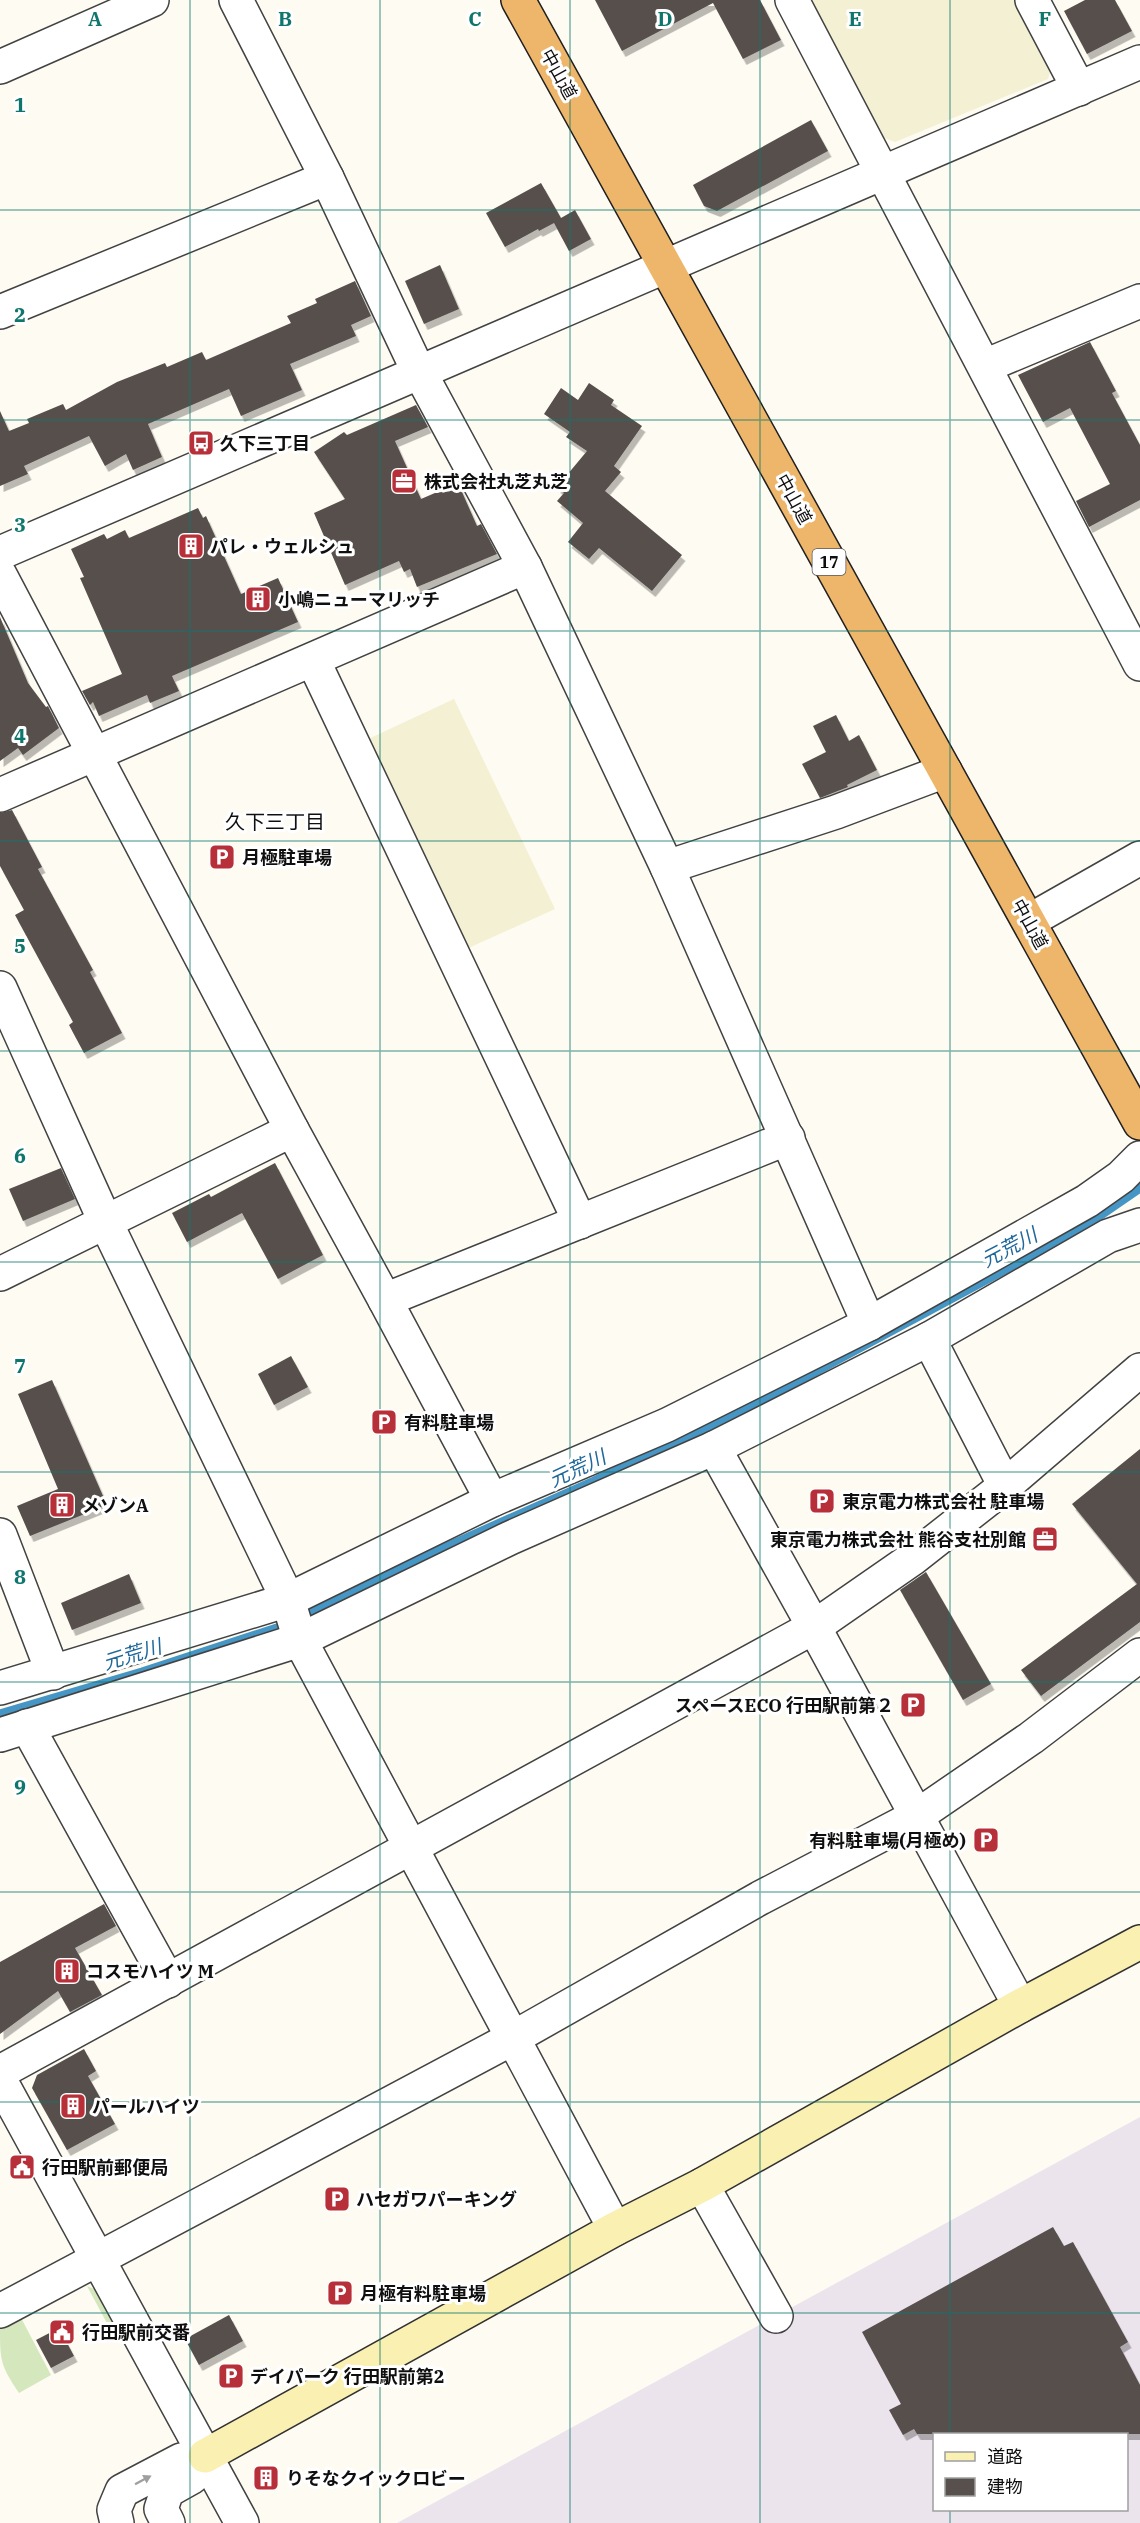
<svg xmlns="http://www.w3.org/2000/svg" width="1140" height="2523" font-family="'IBM Plex Serif','Noto Sans JP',serif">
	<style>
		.industrial { fill: #ece4ed; fill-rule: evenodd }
		.farmland { fill: #f3f0d3 }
		.green { fill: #d4e7bd }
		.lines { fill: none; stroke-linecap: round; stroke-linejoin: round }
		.stream { stroke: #4595c5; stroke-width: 9 }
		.building { fill: #57504c; filter: url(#shadow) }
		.minor-casing { stroke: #424242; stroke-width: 36 }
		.tertiary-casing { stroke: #424242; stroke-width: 36 }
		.secondary-casing { stroke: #313131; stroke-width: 36 }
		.trunk-casing { stroke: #202020; stroke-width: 36 }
		.minor { stroke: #fff; stroke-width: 33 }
		.tertiary { stroke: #fff; stroke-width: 33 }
		.secondary { stroke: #faf0b2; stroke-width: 33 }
		.trunk { stroke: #eeb66a; stroke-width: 33 }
		.oneway { fill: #9f9f9f }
		.grid { fill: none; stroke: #0f766e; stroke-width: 1.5; stroke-opacity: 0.55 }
		.labels { text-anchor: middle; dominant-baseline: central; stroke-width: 6; stroke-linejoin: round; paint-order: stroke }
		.shield { fill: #fff; stroke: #575757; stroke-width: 1.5 }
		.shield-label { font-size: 16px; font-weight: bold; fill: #0f0f0f }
		.street-label { font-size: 18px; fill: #0f0f0f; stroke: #fff }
		.poi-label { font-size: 18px; font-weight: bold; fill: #0f0f0f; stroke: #fff; text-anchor: start }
		.neighbourhood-label { font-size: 20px; fill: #0f0f0f; stroke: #fff }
		.water-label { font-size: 20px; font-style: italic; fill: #20689a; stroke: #fff }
		.grid-label { font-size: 20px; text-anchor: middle; font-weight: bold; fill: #0f766e; stroke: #fff; stroke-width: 6; stroke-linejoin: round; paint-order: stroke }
	</style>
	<defs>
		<filter id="shadow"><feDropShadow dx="3.5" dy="6" stdDeviation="0" flood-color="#0004"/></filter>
	</defs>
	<rect width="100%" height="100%" fill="#fefbf2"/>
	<path class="industrial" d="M1140 2117V2523H397L776 2316ZM934 2434H1126V2510H934Z"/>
	<g class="farmland">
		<polygon points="807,0 1015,0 1051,69 1048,79 895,142 879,136"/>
		<polygon points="454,699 555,909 464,950 364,741"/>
	</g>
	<g class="green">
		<polygon points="87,2286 103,2293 126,2336 116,2340"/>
		<path d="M20 2316 51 2375 19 2393C0 2365 0 2360 0 2327Z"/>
	</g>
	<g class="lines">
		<polyline class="stream" points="0,1714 142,1672 286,1625 428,1555 594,1481 759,1402 1079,1230 1140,1188"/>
	</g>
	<g class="building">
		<polygon points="595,0 760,0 781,40 743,59 713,3 622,51"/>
		<polygon points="1085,0 1115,0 1132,31 1087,54 1064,11"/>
		<polygon points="811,120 828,151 717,211 704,206 693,185"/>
		<polygon points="541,183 561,218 575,210 591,239 569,251 554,223 539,231 538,229 505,247 486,213"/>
		<polygon points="440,265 459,309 424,324 405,281"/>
		<polygon points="355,281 371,316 351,325 356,336 290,364 302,390 241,416 229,389 148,424 162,457 133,470 126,454 105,466 89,436 24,466 28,474 0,486 0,411 9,431 29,423 27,419 63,404 66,410 117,382 165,363 167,367 202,352 206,360 291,323 287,316 317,303 315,299"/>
		<polygon points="1090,342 1116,391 1112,393 1140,445 1140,500 1089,527 1076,501 1110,484 1070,408 1043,422 1018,375"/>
		<polygon points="589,383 614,400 611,405 642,426 614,466 621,472 605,491 682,555 652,591 599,548 589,559 568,542 583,523 557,501 564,493 557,487 587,451 566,437 570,432 544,414 561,388 578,400"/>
		<polygon points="416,405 428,427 395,441 421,499 458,483 477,526 481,524 497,554 417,587 410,569 404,572 399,561 345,585 314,513 345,499 314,452 344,432 347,435"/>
		<polygon points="198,508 203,518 206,516 241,594 278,578 298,622 172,676 179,691 150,703 147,695 99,716 93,702 90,705 82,691 122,674 80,578 84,577 71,549 104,534 107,539 125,530 129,538"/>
		<polygon points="0,617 28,683 46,707 48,706 59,728 23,755 18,748 0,761"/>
		<polygon points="836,715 849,741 859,735 877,770 847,785 848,787 820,798 802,764 826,752 813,726"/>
		<polygon points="12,810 42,867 38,869 93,970 90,972 122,1033 84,1053 69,1025 73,1022 15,915 24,910 0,866 0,813"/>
		<polygon points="275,1163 323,1255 278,1279 242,1213 187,1242 172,1213 209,1194 211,1197"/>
		<polygon points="61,1168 75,1199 23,1221 9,1189"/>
		<polygon points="291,1356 308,1387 274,1405 258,1374"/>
		<polygon points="52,1380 107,1505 30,1536 17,1506 58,1489 18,1394"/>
		<polygon points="1140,1449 1140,1622 1041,1696 1021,1670 1137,1584 1072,1504"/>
		<polygon points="926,1572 991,1684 963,1700 900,1590"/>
		<polygon points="129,1574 141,1603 72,1630 61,1603"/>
		<polygon points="104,1904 116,1926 75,1948 102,1995 70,2012 58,1991 0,2034 0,1962"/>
		<polygon points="84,2049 96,2071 88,2076 115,2124 67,2150 32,2088 37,2075"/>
		<polygon points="1053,2227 1064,2246 1073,2242 1128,2342 1120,2347 1140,2385 1140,2434 917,2434 914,2429 903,2435 889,2410 901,2404 862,2332"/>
		<polygon points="229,2315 243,2341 199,2365 185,2339"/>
		<polygon points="59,2328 74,2356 51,2368 36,2340"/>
	</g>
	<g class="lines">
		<defs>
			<g id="minor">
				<polyline points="236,0 327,178 412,358 525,567 667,867 869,1324"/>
				<polyline points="792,0 1140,664"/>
				<polyline points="1032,0 1079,89"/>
				<polyline points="0,67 152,0"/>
				<polyline points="0,312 327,178"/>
				<polyline points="985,366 1140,301"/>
				<polyline points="0,575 292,1130 385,1300 492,1500"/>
				<polyline points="313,660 580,1222"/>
				<polyline points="0,795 525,567"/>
				<polyline points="667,867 836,812 945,771"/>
				<polyline points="1029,921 1140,858"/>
				<polyline points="0,988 105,1221 288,1600 300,1640 615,2229"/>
				<polyline points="0,1274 292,1130"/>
				<polyline points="385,1300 788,1138"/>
				<polyline points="929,1339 1005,1486"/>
				<polyline points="714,1448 814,1627 1020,2006"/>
				<polyline points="0,1535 53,1673"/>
				<polyline points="0,1688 288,1600 492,1500 667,1425 869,1324 1087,1201 1121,1177 1140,1158"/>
				<polyline points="27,1726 168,1981"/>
				<polyline points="0,1735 300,1640 510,1538 714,1448 929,1339 1108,1236 1140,1225"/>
				<polyline points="0,2072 814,1627 912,1559 1005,1486 1140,1370"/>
				<polyline points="0,2080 242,2523"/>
				<polyline points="0,2311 513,2038 760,1898 917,1816 1031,1738 1140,1655"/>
				<polyline points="117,2523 114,2510 122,2491 181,2460 205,2456"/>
				<polyline points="168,2523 161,2509 167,2491 192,2477 199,2465"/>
			</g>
			<g id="tertiary">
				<polyline points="0,553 1140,62"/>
				<polyline points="702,2185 776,2316"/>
			</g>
			<polyline id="secondary" points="205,2456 615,2229 702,2185 1020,2006 1140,1942"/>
			<polyline id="trunk" points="518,0 1140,1123"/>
		</defs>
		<use href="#minor" class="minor-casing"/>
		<use href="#tertiary" class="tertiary-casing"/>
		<use href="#secondary" class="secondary-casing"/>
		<use href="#trunk" class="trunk-casing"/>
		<use href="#minor" class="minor"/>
		<use href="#tertiary" class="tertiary"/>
		<use href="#secondary" class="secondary"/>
		<use href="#trunk" class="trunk"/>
	</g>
	<defs><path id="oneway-solid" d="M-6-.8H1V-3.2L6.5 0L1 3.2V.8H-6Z" transform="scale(1.5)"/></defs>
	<use class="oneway" href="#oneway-solid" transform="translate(143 2480) rotate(-28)"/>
	<path class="grid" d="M190 0V2523M380 0V2523M570 0V2523M760 0V2523M950 0V2434M0 210H1140M0 420H1140M0 631H1140M0 841H1140M0 1051H1140M0 1262H1140M0 1472H1140M0 1682H1140M0 1892H1140M0 2102H1140M0 2313H1140M950 2510V2523"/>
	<defs>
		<symbol id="bus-square" viewBox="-11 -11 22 22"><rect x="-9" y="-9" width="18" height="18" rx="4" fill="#b72f39" stroke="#fff"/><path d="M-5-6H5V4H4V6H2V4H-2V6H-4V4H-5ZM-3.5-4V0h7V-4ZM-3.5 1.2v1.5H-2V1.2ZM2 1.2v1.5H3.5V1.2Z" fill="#fff"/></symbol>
		<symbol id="office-square" viewBox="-11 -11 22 22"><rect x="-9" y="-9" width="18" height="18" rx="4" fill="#b72f39" stroke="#fff"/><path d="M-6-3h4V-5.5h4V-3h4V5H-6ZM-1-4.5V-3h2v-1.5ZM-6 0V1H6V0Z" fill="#fff"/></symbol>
		<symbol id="building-square" viewBox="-11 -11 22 22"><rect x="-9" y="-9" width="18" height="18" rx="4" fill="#b72f39" stroke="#fff"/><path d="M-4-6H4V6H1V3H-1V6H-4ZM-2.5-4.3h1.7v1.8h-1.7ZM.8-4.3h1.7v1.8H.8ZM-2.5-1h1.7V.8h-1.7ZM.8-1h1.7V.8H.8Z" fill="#fff"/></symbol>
		<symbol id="parking-square" viewBox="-11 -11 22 22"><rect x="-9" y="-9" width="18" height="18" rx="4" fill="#b72f39" stroke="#fff"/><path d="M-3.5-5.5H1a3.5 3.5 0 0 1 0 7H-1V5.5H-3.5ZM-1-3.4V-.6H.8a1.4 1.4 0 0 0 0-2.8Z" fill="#fff"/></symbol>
		<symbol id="civic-square" viewBox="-11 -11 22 22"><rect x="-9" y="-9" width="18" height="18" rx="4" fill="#b72f39" stroke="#fff"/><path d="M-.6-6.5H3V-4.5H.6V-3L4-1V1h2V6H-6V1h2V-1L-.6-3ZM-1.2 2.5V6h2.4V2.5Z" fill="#fff"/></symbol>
	</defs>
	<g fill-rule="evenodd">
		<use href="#bus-square" x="186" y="428" width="30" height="30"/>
		<use href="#office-square" x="389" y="466" width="30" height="30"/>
		<use href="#building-square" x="176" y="531" width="30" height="30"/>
		<use href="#building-square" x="243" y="584" width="30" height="30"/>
		<use href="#parking-square" x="207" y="842" width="30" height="30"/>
		<use href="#parking-square" x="369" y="1407" width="30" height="30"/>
		<use href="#parking-square" x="807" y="1486" width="30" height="30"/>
		<use href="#building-square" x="47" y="1490" width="30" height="30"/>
		<use href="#office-square" x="1030" y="1524" width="30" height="30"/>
		<use href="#parking-square" x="898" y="1690" width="30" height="30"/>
		<use href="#parking-square" x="971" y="1825" width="30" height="30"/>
		<use href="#building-square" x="52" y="1956" width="30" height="30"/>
		<use href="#building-square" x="58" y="2091" width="30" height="30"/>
		<use href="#civic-square" x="7" y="2152" width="30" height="30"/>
		<use href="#parking-square" x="322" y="2184" width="30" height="30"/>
		<use href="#parking-square" x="325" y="2278" width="30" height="30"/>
		<use href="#civic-square" x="47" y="2317" width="30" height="30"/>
		<use href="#parking-square" x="216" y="2361" width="30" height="30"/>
		<use href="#building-square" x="251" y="2463" width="30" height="30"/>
	</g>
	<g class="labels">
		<rect class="shield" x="812.5" y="549" width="33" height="26" rx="4.5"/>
		<g class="shield-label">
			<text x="829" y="562">17</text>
		</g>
		<g class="street-label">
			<text transform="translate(559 74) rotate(61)">中山道</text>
			<text transform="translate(794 499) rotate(61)">中山道</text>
			<text transform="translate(1030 924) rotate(61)">中山道</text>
		</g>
		<g class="poi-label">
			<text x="220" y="443">久下三丁目</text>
			<text x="424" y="481">株式会社丸芝丸芝</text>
			<text x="210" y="546">パレ・ウェルシュ</text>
			<text x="278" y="599">小嶋ニューマリッチ</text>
			<text x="242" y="857">月極駐車場</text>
			<text x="404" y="1422">有料駐車場</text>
			<text x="842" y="1501">東京電力株式会社 駐車場</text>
			<text x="82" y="1505">メゾンA</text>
			<text x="1026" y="1539" text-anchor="end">東京電力株式会社 熊谷支社別館</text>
			<text x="894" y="1705" text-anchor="end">スペースECO 行田駅前第２</text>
			<text x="966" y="1840" text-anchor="end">有料駐車場(月極め)</text>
			<text x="86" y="1971">コスモハイツ M</text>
			<text x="92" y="2106">パールハイツ</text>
			<text x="42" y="2167">行田駅前郵便局</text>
			<text x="356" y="2199">ハセガワパーキング</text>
			<text x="360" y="2293">月極有料駐車場</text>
			<text x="82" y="2332">行田駅前交番</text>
			<text x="250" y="2376">デイパーク 行田駅前第2</text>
			<text x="286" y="2478">りそなクイックロビー</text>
		</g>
		<g class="neighbourhood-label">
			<text x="275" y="821">久下三丁目</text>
		</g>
		<g class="water-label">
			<text transform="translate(1009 1247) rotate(-28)">元荒川</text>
			<text transform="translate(577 1468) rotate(-25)">元荒川</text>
			<text transform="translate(132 1654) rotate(-17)">元荒川</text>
		</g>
	</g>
	<g class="grid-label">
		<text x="95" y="26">A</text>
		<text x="285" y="26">B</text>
		<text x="475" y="26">C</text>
		<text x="665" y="26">D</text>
		<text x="855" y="26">E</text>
		<text x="1045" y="26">F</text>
		<text x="20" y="112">1</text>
		<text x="20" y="322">2</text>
		<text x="20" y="532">3</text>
		<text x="20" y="743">4</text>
		<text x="20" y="953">5</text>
		<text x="20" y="1163">6</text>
		<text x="20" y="1373">7</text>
		<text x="20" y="1584">8</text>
		<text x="20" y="1794">9</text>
	</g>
	<rect x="933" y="2433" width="195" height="78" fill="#ffffff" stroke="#9f9f9f" stroke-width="1.5"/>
	<rect x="945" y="2452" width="30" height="9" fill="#faf0b2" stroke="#9f9f9f" stroke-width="1.5"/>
	<text x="987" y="2463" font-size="18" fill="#0f0f0f">道路</text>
	<rect x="945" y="2478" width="30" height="18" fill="#57504c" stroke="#9f9f9f" stroke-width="1.5"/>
	<text x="987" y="2493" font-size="18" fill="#0f0f0f">建物</text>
</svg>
